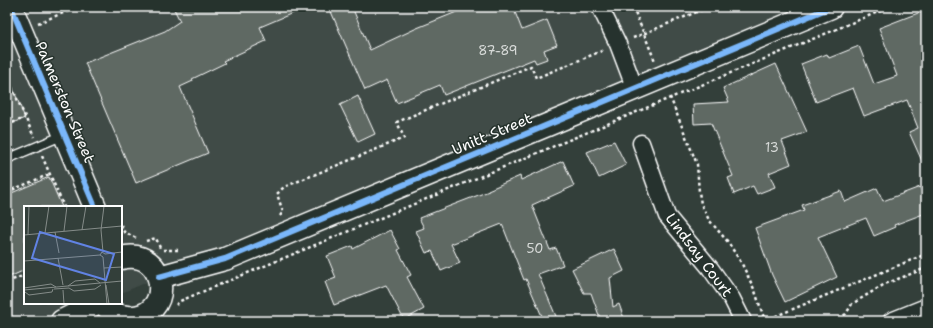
<svg xmlns="http://www.w3.org/2000/svg" width="933" height="328" font-family="'Shantell Sans',sans-serif">
	<style>
		.built { fill: #404c47 }
		.building { fill: #5f6964; stroke: #fff }
		.lines { fill: none; stroke-linecap: round; stroke-linejoin: round }
		.lane-casing { stroke: #fff; stroke-width: 11 }
		.street-casing { stroke: #fff; stroke-width: 19 }
		.secondary-casing { stroke: #fff; stroke-width: 25 }
		.path { stroke: #fff; stroke-width: 2.5; stroke-dasharray: 3 3; stroke-linecap: butt }
		.lane { stroke: #26332d; stroke-width: 8 }
		.street { stroke: #26332d; stroke-width: 16 }
		.secondary { stroke: #26332d; stroke-width: 22 }
		.cycleway-casing { stroke: #26332d; stroke-width: 8 }
		.cycleway { stroke: #7ab7fb; stroke-width: 6 }
		.labels { text-anchor: middle; dominant-baseline: central; stroke-width: 3; stroke-linejoin: round; paint-order: stroke }
		.number-label { font-size: 13px; fill: #d7dad8 }
		.street-label { font-size: 15px; fill: #fff; stroke: #26332d }
		.inset-road { fill: none; stroke: #858c89; stroke-width: 1 }
		.view { fill: #6183e4; fill-opacity: 0.15; stroke: #6183e4; stroke-width: 2 }
		.inset-edge { fill: none; stroke: #fff; stroke-width: 2 }
	</style>
	<rect width="100%" height="100%" fill="#333f3a"/>
	<filter id="ink" filterUnits="userSpaceOnUse"><feTurbulence type="fractalNoise" baseFrequency=".025" numOctaves="2"/><feDisplacementMap in="SourceGraphic" scale="8" xChannelSelector="R" yChannelSelector="G"/><feConvolveMatrix kernelMatrix="1 2 1 2 8 2 1 2 1" color-interpolation-filters="sRGB"/></filter>
	<g filter="url(#ink)">
		<polygon class="built" points="7,7 810,7 121,293 121,207 25,207 25,303 96,303 52,321 7,321"/>
		<g class="building">
			<polygon points="173,7 307,7 260,27 266,41 223,61 225,63 192,79 193,81 180,87 208,153 136,183 85,63 165,31 180,21"/>
			<polygon points="329,7 352,7 370,50 417,28 469,7 513,7 522,30 547,20 557,45 544,50 547,59 536,63 534,59 444,95 440,85 397,103 387,80 365,90"/>
			<polygon points="926,10 926,170 909,132 918,128 907,100 864,116 853,88 816,102 801,64 827,54 829,58 859,46 874,84 897,76 879,28"/>
			<polygon points="776,64 807,132 782,141 791,164 769,173 775,187 757,194 753,186 734,194 728,178 733,176 711,123 694,124 693,104 729,102 723,88"/>
			<polygon points="7,74 25,118 7,125"/>
			<polygon points="358,96 375,134 358,142 340,105"/>
			<polygon points="614,141 626,165 599,178 587,152"/>
			<polygon points="563,161 574,186 532,205 550,250 556,248 563,265 538,274 558,321 544,321 526,279 524,280 502,224 451,244 460,263 441,271 432,251 426,253 416,231 424,228 419,218 489,191 488,190 520,176 521,180"/>
			<polygon points="49,177 62,207 25,207 25,270 7,278 7,195"/>
			<polygon points="920,187 926,202 926,213 894,225 895,227 874,236 866,218 818,237 837,277 785,302 772,275 755,228 804,210 802,205 841,191 845,202 877,188 883,201"/>
			<polygon points="390,230 400,249 398,250 411,275 407,277 424,309 404,320 386,285 334,305 325,282 336,278 327,256 352,246 353,249"/>
			<polygon points="614,249 624,271 610,278 613,307 619,304 625,321 601,321 591,293 584,293 572,269"/>
		</g>
		<g class="lines">
			<defs>
				<polyline id="lane" points="7,159 64,135"/>
				<g id="street">
					<polyline points="600,7 618,44 635,89"/>
					<polyline points="641,143 667,216 710,268 732,299 743,321"/>
					<polyline points="891,321 926,307"/>
				</g>
				<g id="secondary">
					<polyline points="11,7 95,207"/>
					<polyline points="159,277 225,259 831,7"/>
					<path d="M104 303C109 311 117 316 127 317 175 321 169 246 121 258"/>
					<polyline points="62,321 97,303"/>
				</g>
			</defs>
			<use href="#lane" class="lane-casing"/>
			<use href="#street" class="street-casing"/>
			<use href="#secondary" class="secondary-casing"/>
			<g class="path">
				<polyline points="633,7 655,61"/>
				<polyline points="38,23 78,7"/>
				<polyline points="633,38 709,7"/>
				<polyline points="7,76 34,137"/>
				<polyline points="670,97 697,164 699,192 701,204 709,220 728,242 742,264 755,291 765,321"/>
				<polyline points="7,125 25,118"/>
				<polyline points="42,156 64,207"/>
				<polyline points="7,192 50,174"/>
				<polyline points="280,216 283,212 277,194 284,187 404,138 397,122 531,66 536,78 604,50"/>
				<polyline points="121,225 124,232 136,238"/>
				<polyline points="146,241 156,238 160,248"/>
				<polyline points="163,250 180,250"/>
				<polyline points="7,282 25,275"/>
				<polyline points="176,305 180,301 890,7"/>
				<polyline points="764,321 926,254"/>
				<polyline points="833,321 846,314 852,304 885,284 926,268"/>
			</g>
			<use href="#lane" class="lane"/>
			<use href="#street" class="street"/>
			<use href="#secondary" class="secondary"/>
			<defs>
				<g id="cycleway">
					<polyline points="11,7 95,207"/>
					<polyline points="159,277 225,259 831,7"/>
				</g>
			</defs>
			<use href="#cycleway" class="cycleway-casing"/>
			<use href="#cycleway" class="cycleway"/>
		</g>
	</g>
	<g class="labels">
		<g class="number-label">
			<text x="498" y="50">87-89</text>
			<text x="772" y="147">13</text>
			<text x="535" y="248">50</text>
		</g>
		<g class="street-label">
			<text transform="translate(65 102) rotate(67)">Palmerston Street</text>
			<text transform="translate(492 134) rotate(-23)">Unitt Street</text>
			<text transform="translate(699 255) rotate(53)">Lindsay Court</text>
		</g>
	</g>
	<g transform="translate(24 206)">
		<rect width="98" height="98" fill="#333f3a"/>
		<path class="inset-road" d="M58 24 62 0M40 25 43 0M31 26 35 47M21 27 25 0M0 29 98 20M4 29 5 0M79 46 77 24 80 0M79 51 83 98M79 51 76 49 78 46 81 48 98 46M34 52 39 79M0 55 76 49M80 62 98 61M82 79 85 98M44 80 51 75 71 73 76 77M0 82 27 78 32 81M45 82 50 85 71 83 77 79M30 83 45 82M0 84 98 75M39 84 40 98M1 86 5 89 28 86 29 83"/>
		<path class="view" d="M16 26 90 48 82 74 8 52Z"/>
		<rect width="98" height="98" class="inset-edge"/>
	</g>
	<rect width="933" height="328" fill="none" stroke="#26332d" stroke-width="24"/>
	<rect x="12" y="12" width="909" height="304" fill="none" stroke="#fff" stroke-width="1.5" filter="url(#ink)"/>
</svg>
